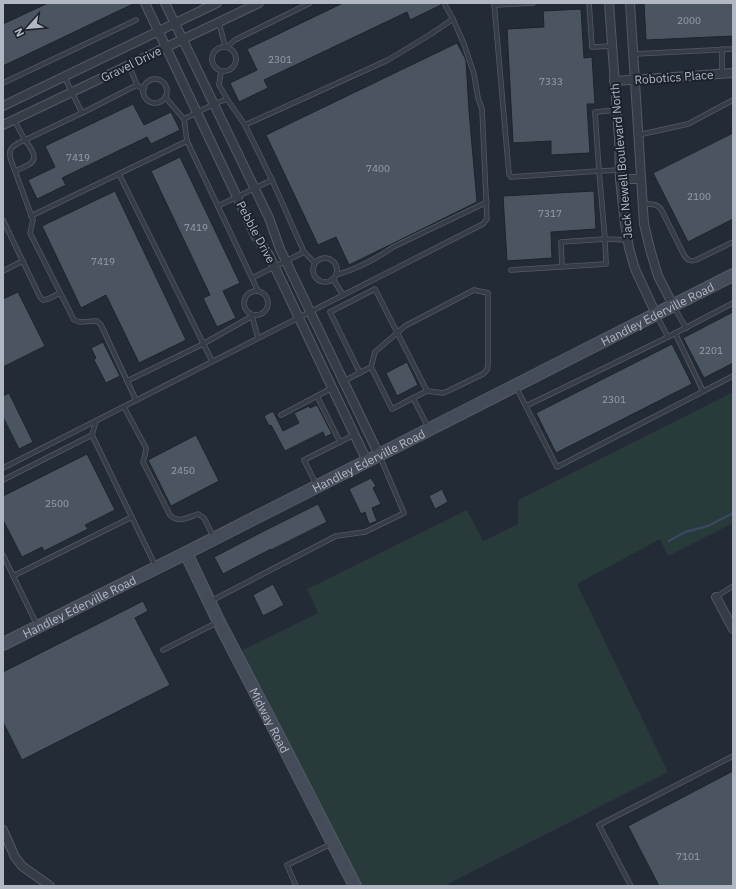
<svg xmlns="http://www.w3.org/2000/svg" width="736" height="889" font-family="'IBM Plex Sans',sans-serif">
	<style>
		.green { fill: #293a3b }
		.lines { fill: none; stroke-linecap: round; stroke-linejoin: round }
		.stream { stroke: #3a485d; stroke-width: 2.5 }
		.building { fill: #4b5561; stroke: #1d242d }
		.service-casing { stroke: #545a64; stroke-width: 5.5 }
		.minor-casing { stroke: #545a64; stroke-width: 10 }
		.secondary-casing { stroke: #545a64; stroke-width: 14 }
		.service { stroke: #363d46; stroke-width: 4 }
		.minor { stroke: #363d46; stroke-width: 8 }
		.secondary { stroke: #454c59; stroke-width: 12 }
		.labels { text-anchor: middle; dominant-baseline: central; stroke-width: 4; stroke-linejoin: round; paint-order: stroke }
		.number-label { font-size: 10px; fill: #989eaa }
		.street-label { font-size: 12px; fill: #b1b7c3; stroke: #1c222b }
	</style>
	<rect width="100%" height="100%" fill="#232b36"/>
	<polygon class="green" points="733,392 733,523 668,556 660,539 577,584 668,772 444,886 362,886 241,651 318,613 307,589 467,510 483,541 518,524 518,500"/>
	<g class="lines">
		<polyline class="stream" points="669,541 685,532 708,526 733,513"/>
	</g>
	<g class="building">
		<polygon points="48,3 135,3 3,66 3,24"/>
		<polygon points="343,3 441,3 441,5 410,20 407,12 264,80 268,88 239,102 230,83 257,70 247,49"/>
		<polygon points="644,3 733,3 733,36 646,40"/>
		<polygon points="581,9 584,58 592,57 595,104 587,104 590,153 551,155 551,141 513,143 507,29 544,27 543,11"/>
		<polygon points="457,43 466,60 469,111 477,202 349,265 336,237 318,245 266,135"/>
		<polygon points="133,104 144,125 171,112 180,130 151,144 147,137 62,178 66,185 37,199 28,180 55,167 45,146"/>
		<polygon points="733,133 733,219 688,242 653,173"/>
		<polygon points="180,157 240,283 223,291 236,318 217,327 203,298 210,295 151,171"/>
		<polygon points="115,191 186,340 139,363 106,295 81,308 42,226"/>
		<polygon points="594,191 596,229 551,232 552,258 507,261 503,196"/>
		<polygon points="18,292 45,346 3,367 3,299"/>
		<polygon points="733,312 733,363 704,378 683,338"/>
		<polygon points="103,342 120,376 106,383 94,360 96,358 91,348"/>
		<polygon points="672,344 692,384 556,453 536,413"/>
		<polygon points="407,362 418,385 397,396 386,373"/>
		<polygon points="9,393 33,442 19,449 3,417 3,396"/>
		<polygon points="317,405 332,434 325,437 323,432 285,451 271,425 269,426 264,416 273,411 283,431 299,423 294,413 309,406 310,408"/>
		<polygon points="196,435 219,481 171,506 148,460"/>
		<polygon points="87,454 115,510 85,525 88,529 44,551 42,547 22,557 3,520 3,496"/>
		<polygon points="371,478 376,486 373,488 381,504 372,508 377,521 369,524 365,512 361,514 349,489"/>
		<polygon points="442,489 448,502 435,509 429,496"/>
		<polygon points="318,504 327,522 271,550 271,549 223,574 214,557 260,533"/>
		<polygon points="273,584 284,605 263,616 253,595"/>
		<polygon points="143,601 148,611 135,618 170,685 22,760 3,722 3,672"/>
		<polygon points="733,771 733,886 659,886 628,826"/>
	</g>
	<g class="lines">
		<defs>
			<g id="service">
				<polyline points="444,3 453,19"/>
				<polyline points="494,3 509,174 511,177 599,171 595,112 617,110"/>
				<polyline points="589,3 592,47 612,46"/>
				<polyline points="494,5 533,3"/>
				<polyline points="219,23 225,46"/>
				<circle cx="224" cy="59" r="12"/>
				<polyline points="227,47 235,40 310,3"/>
				<polyline points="634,54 733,49"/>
				<polyline points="129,65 137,85"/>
				<polyline points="722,73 722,49"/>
				<polyline points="64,76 82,113"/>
				<circle cx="155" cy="91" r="12"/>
				<polyline points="3,83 136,20"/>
				<polyline points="165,97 184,119 214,104 227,99"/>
				<polyline points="184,119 187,141"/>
				<polyline points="14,120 25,140 82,113 137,85 144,90"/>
				<polyline points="638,135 688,124 733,100"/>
				<path d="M25 140C40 159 36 163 15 171 8 153 5 148 25 140Z"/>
				<polyline points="620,170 599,171 605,239 627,240"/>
				<polyline points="15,171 33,220 30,233 74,320 80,322 97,321 101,325 136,400"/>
				<polyline points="119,174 212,361"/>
				<polyline points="272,180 304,252 315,263"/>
				<path d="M643 204C650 204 656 203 661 209L684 255C687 260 690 262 696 260L733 242"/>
				<polyline points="218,206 272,180 245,125"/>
				<polyline points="31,216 187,141 258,291"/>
				<polyline points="3,220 40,297 43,300 48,299 60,293"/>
				<circle cx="325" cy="270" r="12"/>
				<polyline points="511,270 606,264 605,239 561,242 562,267"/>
				<polyline points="3,271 23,261"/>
				<path d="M336 275C357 269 376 259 393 247L487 202"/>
				<polyline points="252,278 304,252"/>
				<polyline points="333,279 343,295"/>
				<circle cx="256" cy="303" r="12"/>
				<polyline points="674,307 686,328"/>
				<polyline points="252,316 258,338"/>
				<polyline points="657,316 668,337 733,303"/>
				<polyline points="675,333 703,391"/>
				<polyline points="371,367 375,352 405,326 474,290 488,293 488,364 487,370 483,374 448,391 443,393 427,391"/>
				<polyline points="360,373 330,312 375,289 427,391 413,398"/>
				<polyline points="127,381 203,344 254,315"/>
				<polyline points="344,381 371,367 392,409 413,398 429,429"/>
				<polyline points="516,387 557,467 733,376"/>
				<polyline points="317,396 332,388"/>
				<polyline points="526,406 668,337"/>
				<path d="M124 407 146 448 145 455 143 462 170 515C178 524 189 517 198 514L204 518 214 538"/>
				<polyline points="281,415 317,396 340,442"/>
				<polyline points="96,421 92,435 156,567"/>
				<polyline points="3,468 483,224 487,219 482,109 478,98 474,74 464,44 453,19 431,34 388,60 245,125 227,99 219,85 221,71"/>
				<polyline points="3,480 92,435"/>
				<polyline points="316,484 304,460 354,435"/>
				<polyline points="3,555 37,625"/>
				<polyline points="13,576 132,517"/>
				<polyline points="716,597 733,586"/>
				<polyline points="211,601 336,536 365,532 404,513 380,457"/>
				<polyline points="163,650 218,622"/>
				<polyline points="296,886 287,865 331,844"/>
				<polyline points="631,886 599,825 733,756"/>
			</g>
			<g id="minor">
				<polyline points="145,3 256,237 269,255 367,461"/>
				<polyline points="165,3 269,218 280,249 379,455"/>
				<polyline points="609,3 619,139 620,179 625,224 629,248 635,269 656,314"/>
				<polyline points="630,3 644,224 650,249 658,276 673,305"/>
				<polyline points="614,81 733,73"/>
				<polyline points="3,106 217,3"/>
				<polyline points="3,125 259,3"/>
				<polyline points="620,179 640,179"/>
				<polyline points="716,597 733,629"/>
				<polyline points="3,830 15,857 22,866 50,886"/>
			</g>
			<g id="secondary">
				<path id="s1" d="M186 553 219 622 287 753 355 886"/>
				<path id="s2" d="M3 644 186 553 733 275"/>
			</g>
		</defs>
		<use href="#service" class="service-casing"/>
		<use href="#minor" class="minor-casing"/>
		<use href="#secondary" class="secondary-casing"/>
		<use href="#service" class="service"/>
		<use href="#minor" class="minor"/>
		<use href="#secondary" class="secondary"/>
	</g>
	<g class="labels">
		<g class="number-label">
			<text x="689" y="20">2000</text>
			<text x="280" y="59">2301</text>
			<text x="551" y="81">7333</text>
			<text x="78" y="157">7419</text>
			<text x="378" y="168">7400</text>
			<text x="699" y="196">2100</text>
			<text x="550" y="213">7317</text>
			<text x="196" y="227">7419</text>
			<text x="103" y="261">7419</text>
			<text x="711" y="350">2201</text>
			<text x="614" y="399">2301</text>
			<text x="183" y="470">2450</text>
			<text x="57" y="503">2500</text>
			<text x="688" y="856">7101</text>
		</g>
		<g class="street-label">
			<text transform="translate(131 64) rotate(-26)">Gravel Drive</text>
			<text transform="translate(674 77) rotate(-4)">Robotics Place</text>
			<text transform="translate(621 161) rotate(-95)">Jack Newell Boulevard North</text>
			<text transform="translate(256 232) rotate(62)">Pebble Drive</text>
			<text stroke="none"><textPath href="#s2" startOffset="733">Handley Ederville Road</textPath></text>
			<text stroke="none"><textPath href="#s2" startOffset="409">Handley Ederville Road</textPath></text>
			<text stroke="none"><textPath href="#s2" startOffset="85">Handley Ederville Road</textPath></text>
			<text stroke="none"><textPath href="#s1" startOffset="187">Midway Road</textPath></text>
		</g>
	</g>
	<rect width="736" height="889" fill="none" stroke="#b1b7c3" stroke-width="8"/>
	<g transform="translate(28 28) rotate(243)" stroke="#1c222b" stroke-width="3" paint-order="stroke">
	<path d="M0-3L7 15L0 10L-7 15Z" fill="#b1b7c3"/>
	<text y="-6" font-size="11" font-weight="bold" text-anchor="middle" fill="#b1b7c3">N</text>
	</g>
</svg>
